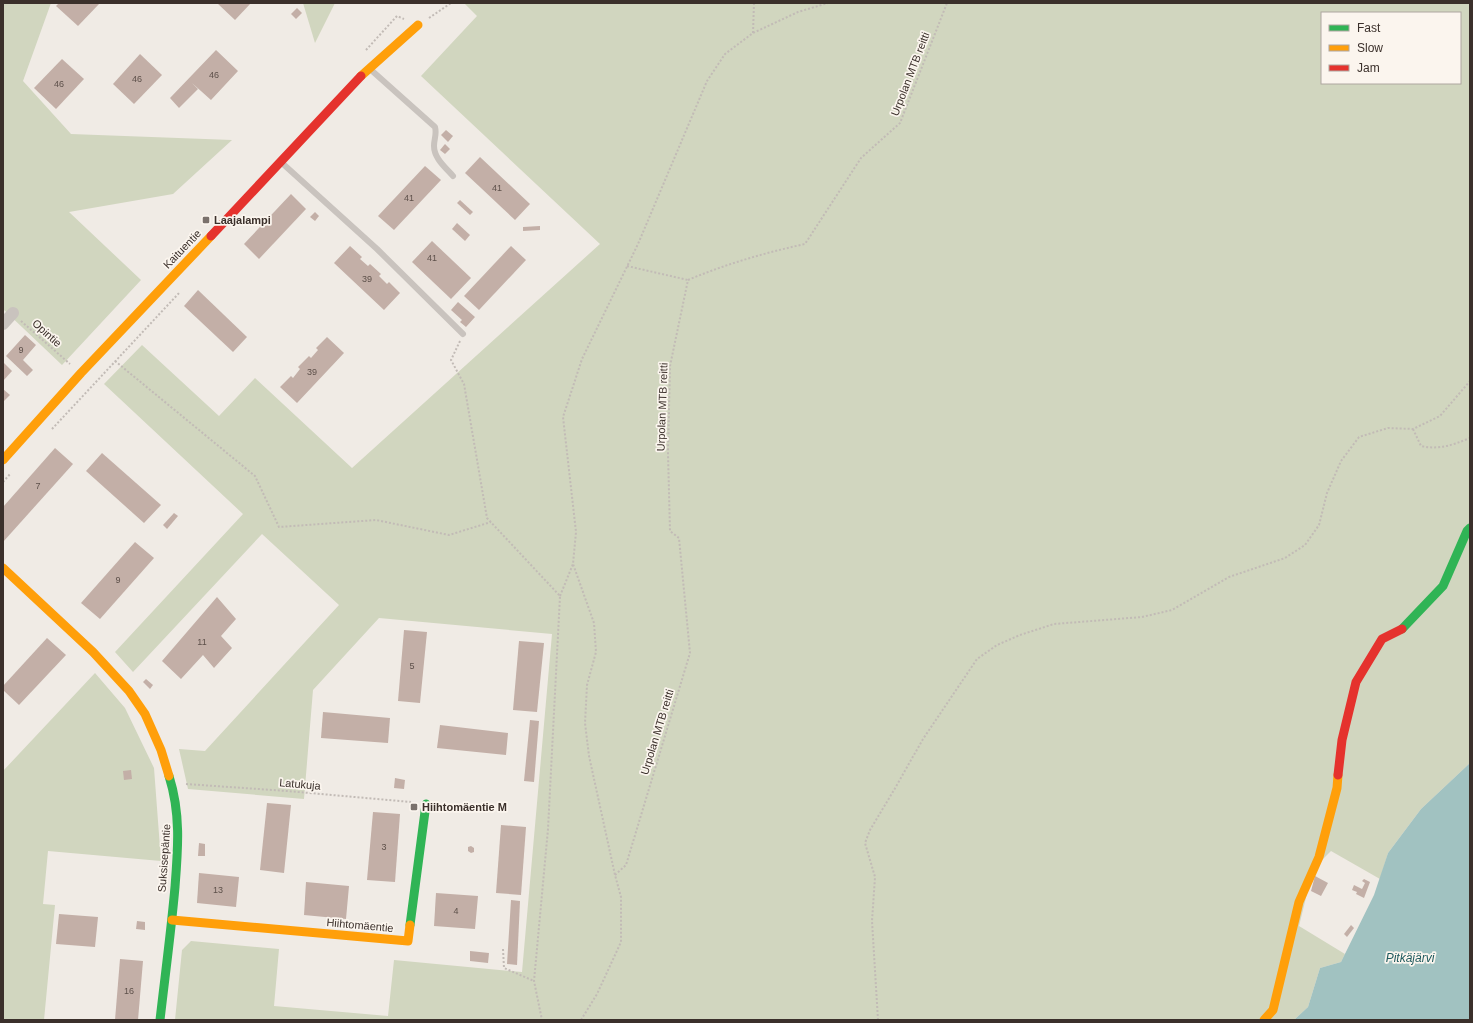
<svg xmlns="http://www.w3.org/2000/svg" width="1473" height="1023" font-family="Arial,sans-serif">
	<style>
		.green { fill: #d1d6bf; fill-rule: evenodd }
		.water { fill: #a1c2c1 }
		.building { fill: #c3afa7 }
		.lines { fill: none; stroke-linecap: round; stroke-linejoin: round }
		.path { stroke: #c2bbb6; stroke-width: 2; stroke-dasharray: 2 2; stroke-linecap: butt }
		.lane { stroke: #c9c3be; stroke-width: 6 }
		.street { stroke: #c9c3be; stroke-width: 12 }
		.fast { stroke: #30b455; stroke-width: 9 }
		.slow { stroke: #ff9f0a; stroke-width: 9 }
		.jam { stroke: #e5322d; stroke-width: 9 }
		.poi-dot { fill: #7a716c; stroke: #fbf5ee; stroke-width: 1.5 }
		.labels { text-anchor: middle; dominant-baseline: central; stroke-width: 3.5; stroke-linejoin: round; paint-order: stroke }
		.number-label { font-size: 9px; fill: #5d504a }
		.street-label { font-size: 11px; fill: #3b302b; stroke: #fbf5ee }
		.poi-label { font-size: 11px; font-weight: bold; fill: #3b302b; stroke: #fbf5ee; text-anchor: start }
		.water-label { font-size: 12px; font-style: italic; fill: #1f5a5e; stroke: #fbf5ee }
	</style>
	<rect width="100%" height="100%" fill="#f0ebe5"/>
	<g class="green">
		<polygon points="3,3 51,3 23,81 71,134 232,140 173,194 69,212 141,280 62,365 3,309"/>
		<polygon points="303,3 335,3 315,43"/>
		<path d="M464 3H1470V763L1421 809 1388 853 1380 879 1331 851 1313 869 1299 926 1345 954 1341 962 1320 968 1308 1007 1294 1020H175L182 950 191 941 279 949 274 1006 388 1016 394 960 522 972 552 634 379 618 313 690 304 799 188 789 179 749 205 751 339 605 262 534 133 672 115 652 243 514 104 384 142 345 219 416 255 378 352 468 600 244 421 76 477 16ZM1322 13H1460V83H1322Z"/>
		<polygon points="95,673 125,708 154,768 161,861 48,851 43,904 55,905 44,1020 3,1020 3,771"/>
	</g>
	<polygon class="water" points="1470,763 1470,1020 1294,1020 1308,1007 1320,968 1341,962 1374,895 1388,853 1421,809"/>
	<g class="building">
		<polygon points="59,3 100,3 78,26 56,6"/>
		<polygon points="217,3 251,3 235,20"/>
		<polygon points="297,8 302,13 296,19 291,14"/>
		<polygon points="216,50 238,71 211,100 192,83 198,89 179,108 170,98"/>
		<polygon points="140,54 162,75 134,104 113,84"/>
		<polygon points="62,59 84,79 56,109 34,88"/>
		<polygon points="446,130 453,136 448,142 441,135"/>
		<polygon points="445,144 450,149 445,154 440,150"/>
		<polygon points="480,157 530,204 515,220 465,173"/>
		<polygon points="425,166 441,180 394,230 378,216"/>
		<polygon points="291,194 306,209 259,259 244,244"/>
		<polygon points="460,200 473,212 470,215 457,203"/>
		<polygon points="315,212 319,216 315,221 310,217"/>
		<polygon points="457,223 470,235 465,241 452,229"/>
		<polygon points="540,226 540,230 523,231 523,227"/>
		<polygon points="432,241 471,278 451,299 412,262"/>
		<polygon points="350,246 362,257 360,259 368,266 370,264 381,274 379,276 387,284 389,282 400,293 384,310 334,263"/>
		<polygon points="511,246 526,260 479,310 464,296"/>
		<polygon points="198,290 247,337 233,352 184,306"/>
		<polygon points="458,302 475,317 466,327 460,322 462,320 451,310"/>
		<polygon points="25,335 36,345 23,360 33,370 27,376 6,356"/>
		<polygon points="327,337 344,353 297,403 280,387 291,376 293,378 300,369 298,367 309,356 311,358 318,350 316,348"/>
		<polygon points="3,362 12,371 3,381"/>
		<polygon points="3,389 10,395 3,402"/>
		<polygon points="55,448 73,464 3,542 3,507"/>
		<polygon points="102,453 161,505 144,523 86,471"/>
		<polygon points="174,513 178,516 167,529 163,525"/>
		<polygon points="135,542 154,558 100,619 81,603"/>
		<polygon points="217,597 236,619 221,636 232,648 214,668 203,655 181,679 162,661"/>
		<polygon points="404,630 427,632 420,703 398,701"/>
		<polygon points="47,638 66,655 19,705 3,690 3,686"/>
		<polygon points="519,641 544,643 537,712 513,710"/>
		<polygon points="146,679 153,685 150,689 143,682"/>
		<polygon points="323,712 390,718 388,743 321,738"/>
		<polygon points="530,720 539,721 534,782 524,781"/>
		<polygon points="440,725 508,733 506,755 437,748"/>
		<polygon points="131,770 132,779 124,780 123,771"/>
		<polygon points="395,778 405,780 404,789 394,788"/>
		<polygon points="267,803 291,805 284,873 260,870"/>
		<polygon points="373,812 400,814 395,882 367,880"/>
		<polygon points="501,825 526,827 521,895 496,893"/>
		<polygon points="199,843 205,844 205,856 198,856"/>
		<polygon points="471,846 474,848 474,852 471,853 468,851 468,847"/>
		<polygon points="199,873 239,877 236,907 197,903"/>
		<polygon points="1315,876 1328,883 1321,896 1311,891"/>
		<polygon points="1364,879 1370,882 1364,898 1356,894 1357,892 1352,890 1354,885 1362,889 1365,883 1362,881"/>
		<polygon points="306,882 349,886 346,919 304,915"/>
		<polygon points="436,893 478,896 475,929 434,926"/>
		<polygon points="511,900 520,901 517,965 507,964"/>
		<polygon points="59,914 98,917 95,947 56,944"/>
		<polygon points="137,921 145,922 145,930 136,929"/>
		<polygon points="1351,925 1354,928 1347,937 1344,934"/>
		<polygon points="470,951 489,953 488,963 470,961"/>
		<polygon points="120,959 143,961 138,1020 115,1020"/>
	</g>
	<g class="lines">
		<g class="path">
			<polyline points="429,18 451,3"/>
			<polyline points="753,33 754,3"/>
			<polyline points="366,50 397,16 404,19"/>
			<polyline points="627,266 688,280"/>
			<path d="M688 280C726 264 764 253 805 244L861 158 900 123 947 3"/>
			<polyline points="21,321 70,364"/>
			<polyline points="460,341 451,360 464,384 487,518 560,596 548,829 534,981 542,1020"/>
			<polyline points="115,361 255,476 279,527 376,520 449,535 491,522"/>
			<polyline points="52,429 180,292"/>
			<path d="M1413 429 1421 446C1439 450 1453 445 1470 438"/>
			<polyline points="3,482 11,473"/>
			<polyline points="560,596 573,564"/>
			<polyline points="186,784 287,791 411,802"/>
			<polyline points="615,875 626,865 690,653 679,538 670,531 668,453 670,366 688,280"/>
			<polyline points="503,949 504,968 534,981"/>
			<polyline points="581,1020 597,994 621,942 621,897 615,875 589,756 585,723 587,685 596,652 594,623 573,564 576,532 563,417 582,359 638,244 707,81 725,54 753,33 798,12 828,3"/>
			<polyline points="878,1020 872,921 875,877 865,843 870,830 894,790 923,739 977,659 997,645 1020,635 1054,624 1142,617 1172,610 1229,577 1285,558 1305,545 1319,525 1327,493 1341,461 1359,437 1388,428 1413,429 1440,416 1470,381"/>
		</g>
		<g class="lane">
			<path d="M370 69 435 127C437 134 434 139 434 146 434 158 445 167 453 176"/>
			<polyline points="282,163 377,249 463,334"/>
		</g>
		<polyline class="street" points="3,324 13,313"/>
		<g class="fast">
			<polyline points="1402,629 1443,586 1467,531 1470,528"/>
			<polyline points="410,925 426,804"/>
			<path d="M160 1020C165 976 171 932 175 887 178 849 181 814 169 776"/>
		</g>
		<g class="slow">
			<polyline points="361,76 418,25"/>
			<polyline points="3,460 81,373 211,236"/>
			<polyline points="3,568 93,652 129,691 145,714 161,750 169,776"/>
			<polyline points="172,920 408,941 410,925"/>
			<polyline points="1264,1020 1273,1010 1299,902 1319,857 1337,788 1338,775"/>
		</g>
		<g class="jam">
			<polyline points="211,236 361,76"/>
			<polyline points="1338,775 1342,740 1356,682 1382,639 1402,629"/>
		</g>
	</g>
	<g class="poi-dot">
		<rect x="202" y="216" width="8" height="8" rx="2"/>
		<rect x="410" y="803" width="8" height="8" rx="2"/>
	</g>
	<g class="labels">
		<g class="number-label">
			<text x="214" y="75">46</text>
			<text x="137" y="79">46</text>
			<text x="59" y="84">46</text>
			<text x="497" y="188">41</text>
			<text x="409" y="198">41</text>
			<text x="432" y="258">41</text>
			<text x="367" y="279">39</text>
			<text x="21" y="350">9</text>
			<text x="312" y="372">39</text>
			<text x="38" y="486">7</text>
			<text x="118" y="580">9</text>
			<text x="202" y="642">11</text>
			<text x="412" y="666">5</text>
			<text x="384" y="847">3</text>
			<text x="218" y="890">13</text>
			<text x="456" y="911">4</text>
			<text x="129" y="991">16</text>
		</g>
		<g class="street-label">
			<text transform="translate(910 74) rotate(-69)">Urpolan MTB reitti</text>
			<text transform="translate(182 249) rotate(-46)">Kaituentie</text>
			<text transform="translate(47 333) rotate(42)">Opintie</text>
			<text transform="translate(662 407) rotate(-88)">Urpolan MTB reitti</text>
			<text transform="translate(657 732) rotate(-73)">Urpolan MTB reitti</text>
			<text transform="translate(300 784) rotate(5)">Latukuja</text>
			<text transform="translate(164 858) rotate(-86)">Suksisepäntie</text>
			<text transform="translate(360 925) rotate(5)">Hiihtomäentie</text>
		</g>
		<g class="poi-label">
			<text x="214" y="220">Laajalampi</text>
			<text x="422" y="807">Hiihtomäentie M</text>
		</g>
		<g class="water-label">
			<text x="1410" y="958">Pitkäjärvi</text>
		</g>
	</g>
	<rect width="1473" height="1023" fill="none" stroke="#3b302b" stroke-width="8"/>
	<rect x="1321" y="12" width="140" height="72" fill="#fbf5ee" stroke="#aea6a0"/>
	<rect x="1329" y="25" width="20" height="6" fill="#30b455" stroke="#aea6a0"/>
	<text x="1357" y="32" font-size="12" fill="#3b302b">Fast</text>
	<rect x="1329" y="45" width="20" height="6" fill="#ff9f0a" stroke="#aea6a0"/>
	<text x="1357" y="52" font-size="12" fill="#3b302b">Slow</text>
	<rect x="1329" y="65" width="20" height="6" fill="#e5322d" stroke="#aea6a0"/>
	<text x="1357" y="72" font-size="12" fill="#3b302b">Jam</text>
</svg>
